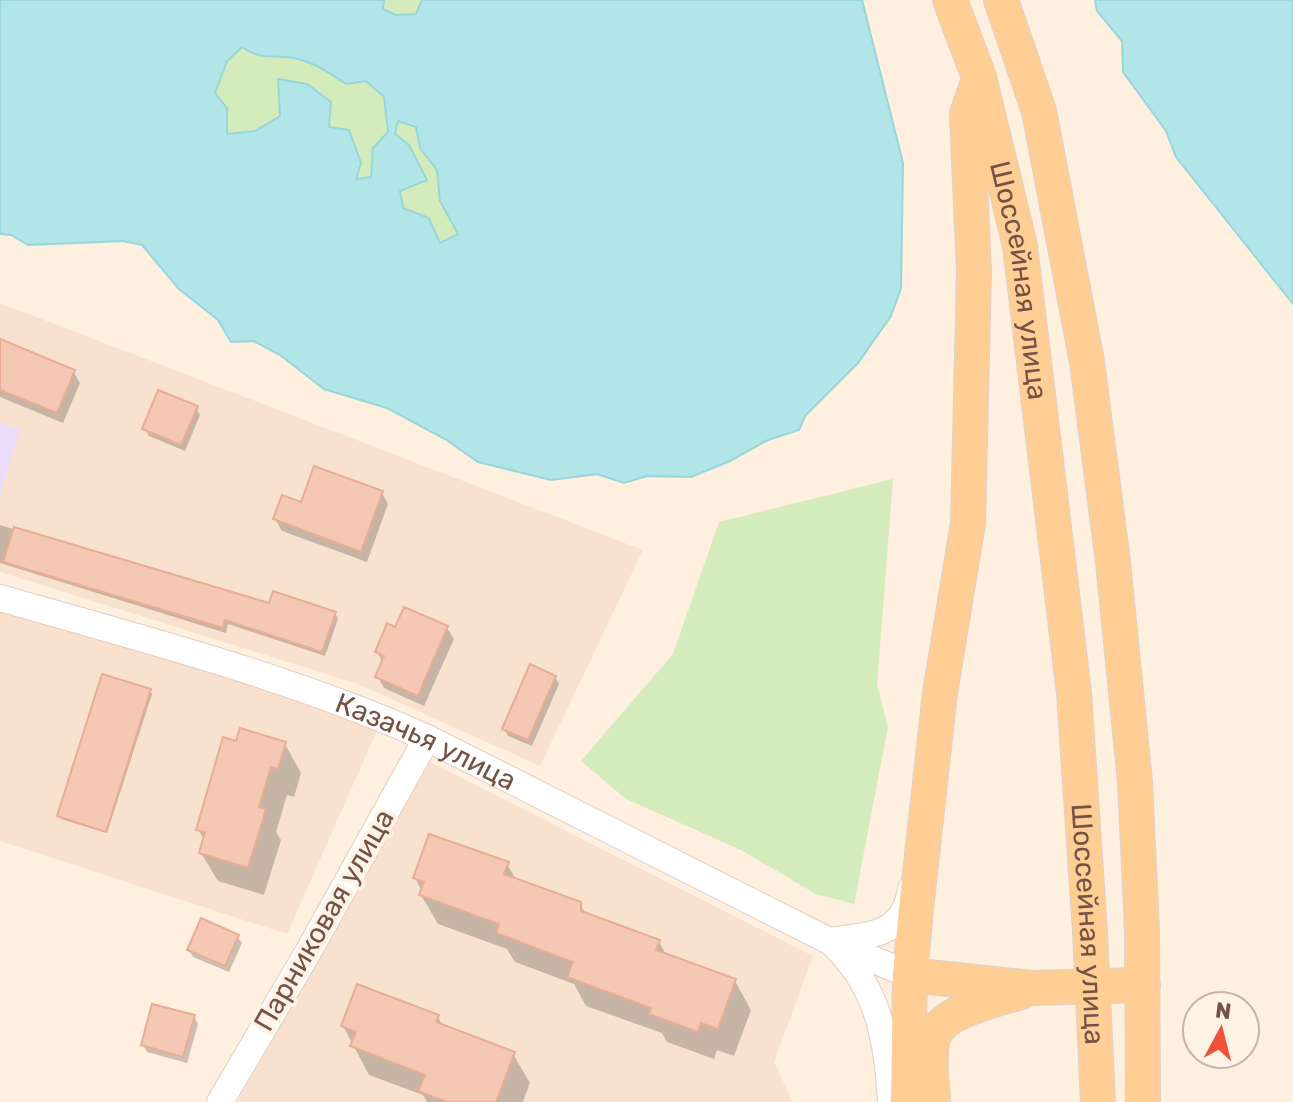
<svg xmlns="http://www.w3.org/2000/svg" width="1293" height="1102" font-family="Rubik,sans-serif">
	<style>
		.residential { fill: #f8e2cf }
		.education { fill: #ecdbf9 }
		.green { fill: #d4ebbc }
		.water { fill: #b2e5e8; stroke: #98d6da; stroke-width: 2; fill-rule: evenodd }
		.shadow { fill: #0003 }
		.building { fill: #f5c8b4; stroke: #e8ad94; stroke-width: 2 }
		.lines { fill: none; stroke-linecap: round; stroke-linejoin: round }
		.minor-casing { stroke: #e4ccbd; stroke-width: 28 }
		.major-casing { stroke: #dbd2cf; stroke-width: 36 }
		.minor { stroke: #fff; stroke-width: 26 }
		.major { stroke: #ffce94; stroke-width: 34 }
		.labels { text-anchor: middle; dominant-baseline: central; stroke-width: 8; stroke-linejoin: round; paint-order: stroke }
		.street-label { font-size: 28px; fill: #755245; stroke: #fff3e6 }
	</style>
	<rect width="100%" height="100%" fill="#feefde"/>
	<g class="residential">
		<polygon points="0,303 643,550 540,766 358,684 0,572"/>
		<polygon points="0,605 151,650 379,726 287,934 0,841"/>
		<polygon points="430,762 813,956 774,1062 793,1102 237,1102"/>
	</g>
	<polygon class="education" points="0,423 20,429 0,496"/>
	<g class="green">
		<polygon points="384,0 422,0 416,14 396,15 383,8"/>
		<path d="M242 47C264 63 273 53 296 58 315 63 331 73 346 84L366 81 384 97 388 132 373 149 371 177 355 179 329 128 280 116 255 131 227 134V108L215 93 227 61Z"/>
		<polygon points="398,120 417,127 420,148 437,170 440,201 458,234 440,243 429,218 403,208 400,191 426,180 395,134"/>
		<polygon points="893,479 877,684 888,727 854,904 816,894 741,850 626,799 581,761 673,654 719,522"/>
	</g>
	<g class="water">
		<path d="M0 0H384L383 9 396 15 416 14 422 0H862L903 163 901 288 891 316 858 363 805 416 799 430 768 440 730 461 691 477 647 476 624 483 597 474 551 480 478 462 445 439 387 408 324 389 280 355 254 341 231 342 218 320 179 289 142 245 123 241 28 245 11 235 0 234ZM242 47C262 61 271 54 293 58 312 61 330 73 346 84L366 81 384 97 388 132 373 148 371 177 356 179 361 163 349 130 329 127 331 102 307 84 278 79 280 116 255 131 227 134V108L215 93 227 61ZM398 121 416 127 420 148 437 170 440 201 458 234 440 243 429 218 403 208 400 191 427 180 409 145 395 134Z"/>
		<polygon points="1095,0 1293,0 1293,304 1176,157 1166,131 1123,72 1122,41 1097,11"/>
	</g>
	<g class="shadow">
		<polygon points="0,342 73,371 80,383 63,423 0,397"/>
		<polygon points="196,408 200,415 185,451 149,436 144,428"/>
		<polygon points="382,493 388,504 367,562 282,531 275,519 302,505"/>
		<polygon points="0,525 270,606 335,613 338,619 325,656 228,624 226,633 0,563"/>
		<polygon points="447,628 454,639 424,706 384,688 377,676 383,663 377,652 396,630"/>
		<polygon points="555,677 559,684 532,746 508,736 504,729"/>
		<polygon points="150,691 152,694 107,833 61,819 59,816"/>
		<polygon points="237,744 285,744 301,773 294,797 287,795 276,832 281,840 264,895 218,881 201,853 205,841 198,829"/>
		<polygon points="507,864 517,881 580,904 587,916 659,942 667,956 735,981 751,1010 734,1056 717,1050 714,1059 667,1042 662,1033 586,1006 574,984 515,962 507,949 438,924 421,895 422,891 415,878"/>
		<polygon points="237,936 242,943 229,972 193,957 189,950"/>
		<polygon points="194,1017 198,1024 187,1063 147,1052 143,1045"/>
		<polygon points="438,1017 444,1028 513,1054 530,1083 523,1102 427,1102 423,1095 369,1075 343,1026"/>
	</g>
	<g class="building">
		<polygon points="0,339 75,370 57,413 0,390"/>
		<polygon points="158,390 198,406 181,445 142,429"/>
		<polygon points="314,466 383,491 361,552 273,519 282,495 301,502"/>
		<polygon points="14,527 269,603 273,591 336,612 322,652 225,620 223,628 3,562"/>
		<polygon points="404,607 448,626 418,696 375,677 384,656 375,652 387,623 395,627"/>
		<polygon points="530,664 556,676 528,740 502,729"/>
		<polygon points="102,674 151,689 106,832 57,816"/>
		<polygon points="240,728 286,742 278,769 271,767 259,807 266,809 248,868 199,853 205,832 196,830 223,737 236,741"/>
		<polygon points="429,834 509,862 504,874 581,902 581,911 660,940 656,950 736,979 718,1029 701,1023 698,1032 649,1014 651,1008 567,977 573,962 496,933 499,924 419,895 424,882 413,878"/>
		<polygon points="201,918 239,935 225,966 187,950"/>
		<polygon points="357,984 439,1015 436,1022 515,1052 496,1102 447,1102 418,1091 425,1075 350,1046 356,1032 341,1026"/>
		<polygon points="152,1004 195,1015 183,1057 141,1045"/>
	</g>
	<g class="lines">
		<defs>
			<g id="minor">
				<path id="s1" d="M0 598C143 639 291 677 427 738L829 941 910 975"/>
				<path d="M829 941C869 935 904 937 911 889"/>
				<path d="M835 946C879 988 888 1044 891 1102"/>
				<polyline points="220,1102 311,947 427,738"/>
			</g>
			<g id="major">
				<path id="s2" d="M950 0 979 77 1020 246 1074 693 1090 932 1098 1102"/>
				<polyline points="1001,0 1039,111 1087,362 1113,562 1135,782 1142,930 1143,1102"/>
				<polyline points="910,975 1032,988 1143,985"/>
				<polyline points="908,1102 910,975 916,909 940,693 968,523 974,272 967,114 976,88"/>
				<path d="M933 1102C932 1082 928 1057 933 1038 942 1010 996 1000 1021 992"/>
			</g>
		</defs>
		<use href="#minor" class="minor-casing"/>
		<use href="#major" class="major-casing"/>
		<use href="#minor" class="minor"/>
		<use href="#major" class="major"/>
	</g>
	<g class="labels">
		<g class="street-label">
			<text stroke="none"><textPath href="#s2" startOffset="290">Шоссейная улица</textPath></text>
			<text stroke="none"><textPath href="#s1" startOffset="450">Казачья улица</textPath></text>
			<text transform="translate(324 920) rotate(-60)">Парниковая улица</text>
			<text stroke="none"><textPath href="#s2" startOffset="938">Шоссейная улица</textPath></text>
		</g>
	</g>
	<g transform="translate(1221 1030) rotate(7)"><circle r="38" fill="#fff3e6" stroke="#c8b3a6" stroke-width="2"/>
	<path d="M0-6L14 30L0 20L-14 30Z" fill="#f0533a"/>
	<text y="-12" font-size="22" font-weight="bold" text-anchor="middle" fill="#755245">N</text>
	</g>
</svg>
